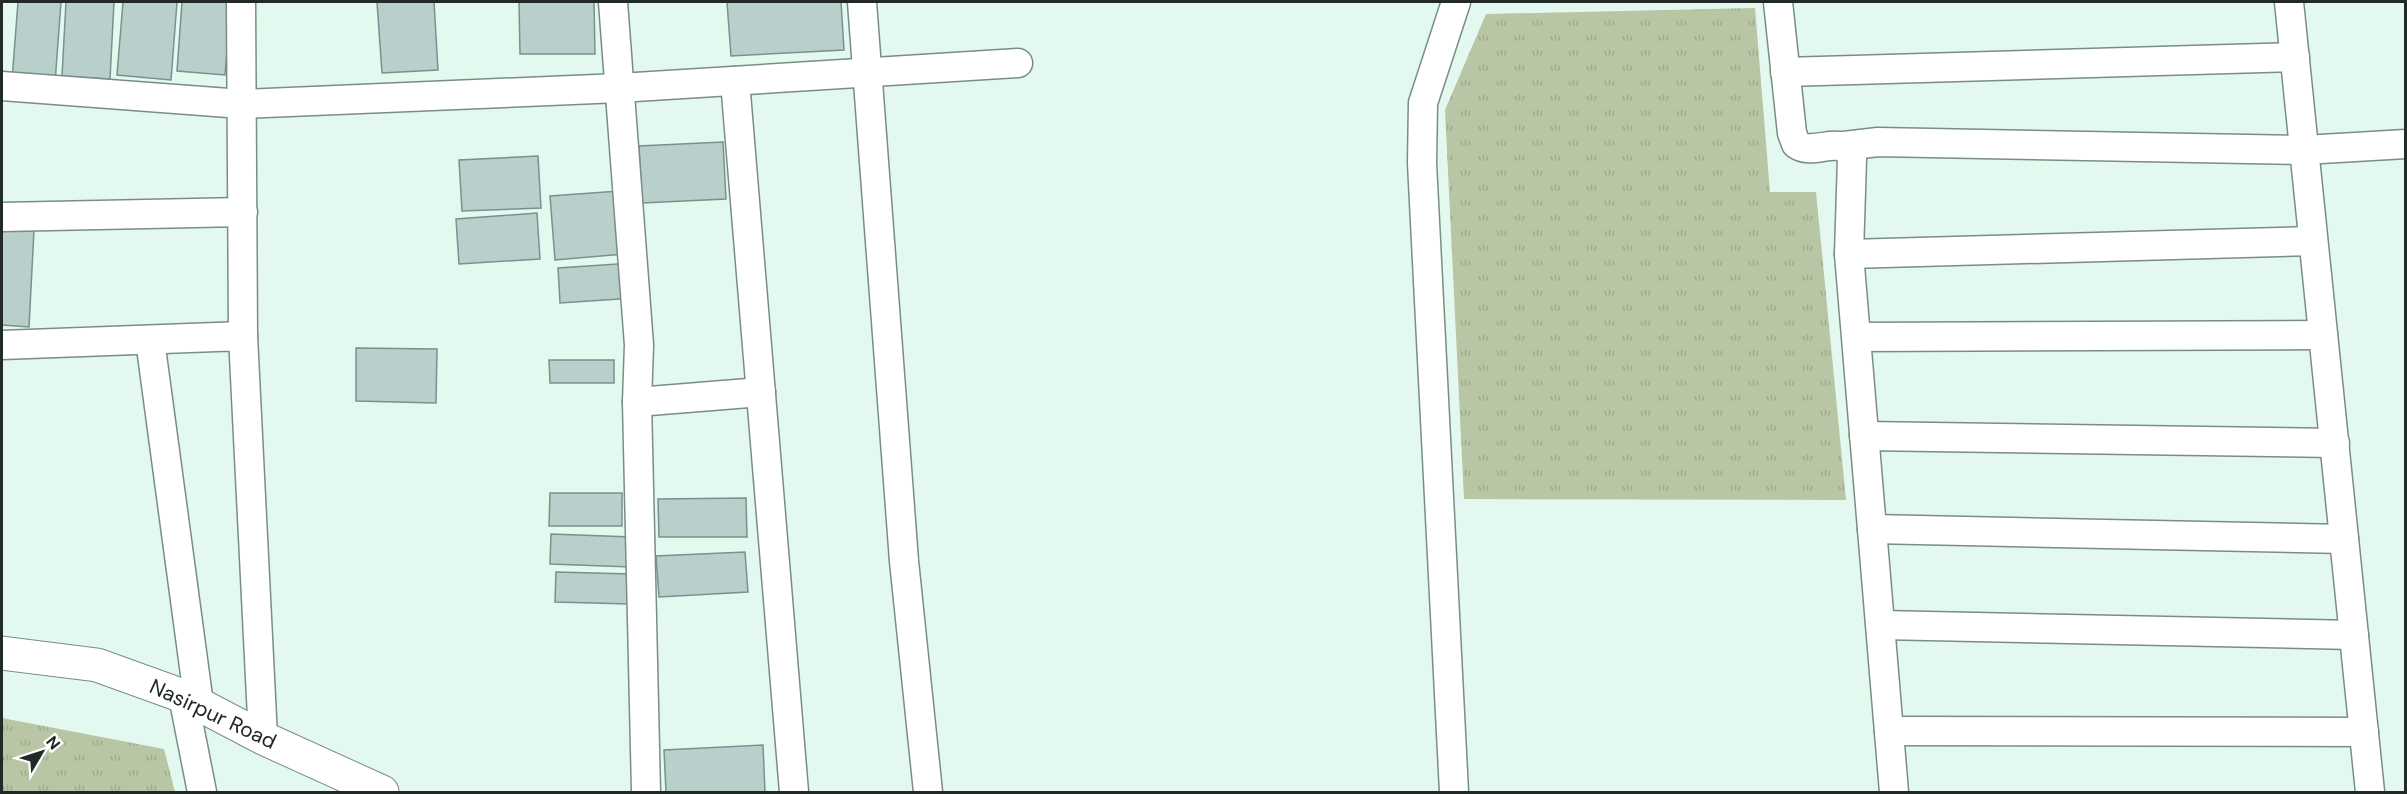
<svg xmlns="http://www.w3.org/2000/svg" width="2407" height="794" font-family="'DM Sans',sans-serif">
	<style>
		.grass { fill: url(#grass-tufts) }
		.building { fill: #b8cfcc; stroke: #7a908d; stroke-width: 1.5 }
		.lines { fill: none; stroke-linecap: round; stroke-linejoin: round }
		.minor-casing { stroke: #7a8d84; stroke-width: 31 }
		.tertiary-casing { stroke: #7a8d84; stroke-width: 35 }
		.minor { stroke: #fff; stroke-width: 28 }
		.tertiary { stroke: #fff; stroke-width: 33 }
		.labels { text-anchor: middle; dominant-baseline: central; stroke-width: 5; stroke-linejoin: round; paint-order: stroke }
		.street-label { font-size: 21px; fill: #222a27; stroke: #fff }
	</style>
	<defs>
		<pattern id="grass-tufts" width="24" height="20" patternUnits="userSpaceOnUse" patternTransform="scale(1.5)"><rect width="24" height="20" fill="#b9c6a5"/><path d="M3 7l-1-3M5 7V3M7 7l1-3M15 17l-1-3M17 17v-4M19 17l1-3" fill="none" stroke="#9faa8e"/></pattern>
	</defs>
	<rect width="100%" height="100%" fill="#e3f8ee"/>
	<g class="grass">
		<polygon points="1755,8 1770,192 1816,192 1846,500 1464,499 1445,110 1486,14"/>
		<polygon points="2,718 164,749 175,792 2,792"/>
	</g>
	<g class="building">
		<polygon points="18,2 61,2 55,83 12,80"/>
		<polygon points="66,2 114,2 110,79 62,76"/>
		<polygon points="123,2 177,2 171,80 117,75"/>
		<polygon points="182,2 231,2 225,75 177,71"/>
		<polygon points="377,2 434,2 438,70 382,73"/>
		<polygon points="519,2 594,2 595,54 520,54"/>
		<polygon points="727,2 841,2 844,50 731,56"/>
		<polygon points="723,142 726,199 642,203 639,146"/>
		<polygon points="538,156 541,208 462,211 459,160"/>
		<polygon points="619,191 624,254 555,260 550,196"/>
		<polygon points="537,213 540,259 459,264 456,219"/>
		<polygon points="2,228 34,230 29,327 2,325"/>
		<polygon points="632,263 634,298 560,303 558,268"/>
		<polygon points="356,348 437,349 436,403 356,401"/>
		<polygon points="549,360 614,360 614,383 550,383"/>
		<polygon points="550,493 622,493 622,526 549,526"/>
		<polygon points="746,498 747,537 659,537 658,499"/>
		<polygon points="551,534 632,537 631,567 550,564"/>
		<polygon points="745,552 748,592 659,597 656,556"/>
		<polygon points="556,572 630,574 629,604 555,602"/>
		<polygon points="763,745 765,792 666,792 664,750"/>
	</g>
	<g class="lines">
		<defs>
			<g id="minor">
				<polyline points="241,2 243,336"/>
				<polyline points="613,2 639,345 637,402 646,792"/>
				<polyline points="862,2 904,561 928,792"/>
				<path d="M1778 2 1792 133 1796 144C1814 158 1843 131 1852 159L1849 254 1894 792"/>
				<polyline points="2289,2 2370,792"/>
				<polyline points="1785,72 2295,57"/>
				<polyline points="735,81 794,792"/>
				<polyline points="2,86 242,104 619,88 1018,63"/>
				<polyline points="1844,146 1878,142 2304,150 2406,144"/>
				<polyline points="2,217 243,212"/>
				<polyline points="1849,254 2313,241"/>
				<polyline points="1858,337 2323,335"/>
				<polyline points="150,340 199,704"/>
				<polyline points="2,345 243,336 263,738"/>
				<polyline points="637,402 761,392"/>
				<polyline points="1864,436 2335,443"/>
				<polyline points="1872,529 2344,539"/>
				<polyline points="1881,625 2354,635"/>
				<polyline points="183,696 202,792"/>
				<polyline points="1889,731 2364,732"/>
				<polyline points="1454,792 1422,163 1423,103 1456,2"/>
			</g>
			<polyline id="tertiary" points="2,653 97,665 183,696 263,738 382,792"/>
		</defs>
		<use href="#minor" class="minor-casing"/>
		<use href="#tertiary" class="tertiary-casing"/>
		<use href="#minor" class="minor"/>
		<use href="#tertiary" class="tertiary"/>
	</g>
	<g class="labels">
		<g class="street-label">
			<text transform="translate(213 714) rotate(25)">Nasirpur Road</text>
		</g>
	</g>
	<rect width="2407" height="794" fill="none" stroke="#222a27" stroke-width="6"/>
	<g transform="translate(42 752) rotate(51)" stroke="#ffffff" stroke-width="4.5" paint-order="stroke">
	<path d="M0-4.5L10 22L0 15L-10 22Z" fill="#222a27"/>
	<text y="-9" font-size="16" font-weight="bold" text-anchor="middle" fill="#222a27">N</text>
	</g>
</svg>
